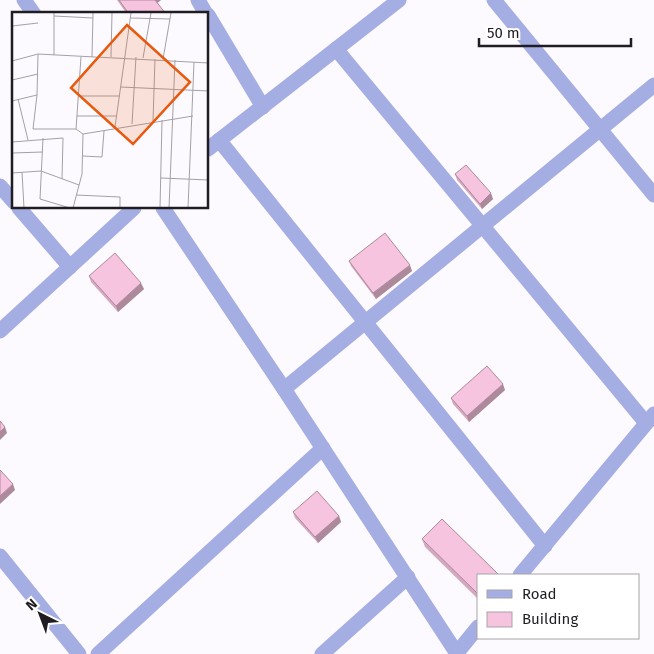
<svg xmlns="http://www.w3.org/2000/svg" width="654" height="654" font-family="'Fira Sans',sans-serif">
	<style>
		.lines { fill: none; stroke-linecap: round; stroke-linejoin: round }
		.street { stroke: #a4aee3; stroke-width: 15 }
		.wall { fill: #d4a9c0 }
		.shaded-wall { fill: #ad899c }
		.building { fill: #f7c4df; stroke: #ad899c }
		.inset-road { fill: none; stroke: #a4a1a6; stroke-width: 1 }
		.view { fill: #e8590c; fill-opacity: 0.15; stroke: #e8590c; stroke-width: 2.5 }
		.inset-edge { fill: none; stroke: #1f1c22; stroke-width: 2.5 }
	</style>
	<rect width="100%" height="100%" fill="#fcfafe"/>
	<g class="lines">
		<g class="street">
			<polyline points="24,0 34,14"/>
			<polyline points="198,0 206,14"/>
			<polyline points="494,0 654,195"/>
			<polyline points="208,15 263,107"/>
			<polyline points="336,49 646,423"/>
			<polyline points="219,140 545,546"/>
			<polyline points="208,149 399,0"/>
			<polyline points="0,186 14,202"/>
			<polyline points="19,208 70,267"/>
			<polyline points="163,208 284,389 456,652"/>
			<polyline points="0,331 134,208"/>
			<polyline points="284,389 654,85"/>
			<polyline points="0,556 79,654"/>
			<polyline points="520,575 654,414"/>
			<polyline points="98,654 323,448"/>
			<polyline points="322,654 408,577"/>
			<polyline points="456,654 478,627"/>
		</g>
	</g>
	<g class="wall">
		<polygon points="117,0 161,0 157,3 166,14 127,14"/>
		<polygon points="455,174 493,199 482,209 457,180"/>
		<polygon points="349,261 412,271 376,299 351,266"/>
		<polygon points="89,276 144,289 118,312 91,282"/>
		<polygon points="505,390 469,422 453,404 451,398"/>
		<polygon points="293,512 339,516 341,522 318,543 295,518"/>
		<polygon points="422,539 478,575 478,599 425,547"/>
	</g>
	<g class="shaded-wall">
		<polygon points="154,0 161,0 156,4"/>
		<polygon points="491,193 493,199 482,209 480,204"/>
		<polygon points="410,265 412,271 376,299 373,293"/>
		<polygon points="141,283 144,289 118,312 116,306"/>
		<polygon points="503,384 505,390 469,422 467,416"/>
		<polygon points="5,427 7,433 0,440 0,432"/>
		<polygon points="13,484 15,490 0,504 0,496"/>
		<polygon points="339,516 341,522 318,543 315,537"/>
	</g>
	<g class="building">
		<polygon points="119,0 155,0 166,14 129,14"/>
		<polygon points="466,165 491,193 480,204 455,174"/>
		<polygon points="385,233 410,265 373,293 349,261"/>
		<polygon points="115,253 141,283 116,306 89,276"/>
		<polygon points="487,366 503,384 467,416 451,398"/>
		<polygon points="0,421 5,427 0,432"/>
		<polygon points="0,470 13,484 0,496"/>
		<polygon points="317,491 339,516 315,537 293,512"/>
		<polygon points="442,519 499,575 478,575 478,594 422,539"/>
	</g>
	<g transform="translate(12 12)">
		<rect width="196" height="196" fill="#fcfafe"/>
		<path class="inset-road" d="M42 4 81 6M119 6 158 7M0 14 26 11M26 42 25 83 21 117H64L71 122 181 104M42 43V1M80 45 81 1M99 45 100 1M131 46 139 1M151 47 159 1M0 49 26 42 197 51M0 68 26 62M109 75 197 79M66 84H108M6 87 16 128M0 89 25 83M65 104H104M141 109 143 47M120 112 124 45M103 115 119 1M64 117 69 45M31 126 28 187 58 196M0 130 51 126 50 167M0 141 31 140M71 144 90 145 92 119M10 160 12 196M0 161 29 159 67 173M149 166 197 168M64 183 108 185V196M61 196 70 162 71 122M148 196 150 108M157 196 163 48M176 196 182 50"/>
		<path class="view" d="M115 13 178 70 121 132 59 76Z"/>
		<rect width="196" height="196" class="inset-edge"/>
	</g>
	<rect x="477" y="574" width="162" height="65" fill="#ffffff" stroke="#a5a4a7"/>
	<rect x="487" y="590" width="25" height="8" fill="#a4aee3" stroke="#a5a4a7"/>
	<text x="522" y="599" font-size="15" fill="#1f1c22">Road</text>
	<rect x="487" y="612" width="25" height="15" fill="#f7c4df" stroke="#a5a4a7"/>
	<text x="522" y="624" font-size="15" fill="#1f1c22">Building</text>
	<g transform="translate(40 614) rotate(318)" stroke="#ffffff" stroke-width="4" paint-order="stroke">
	<path d="M0-4L9 19L0 12L-9 19Z" fill="#1f1c22"/>
	<text y="-8" font-size="14" font-weight="bold" text-anchor="middle" fill="#1f1c22">N</text>
	</g>
	<path d="M479 38v8h152v-8" fill="none" stroke="#1f1c22" stroke-width="2.5"/>
	<text x="487" y="38" font-size="15" fill="#1f1c22" stroke="#ffffff" stroke-width="4" paint-order="stroke">50 m</text>
</svg>
